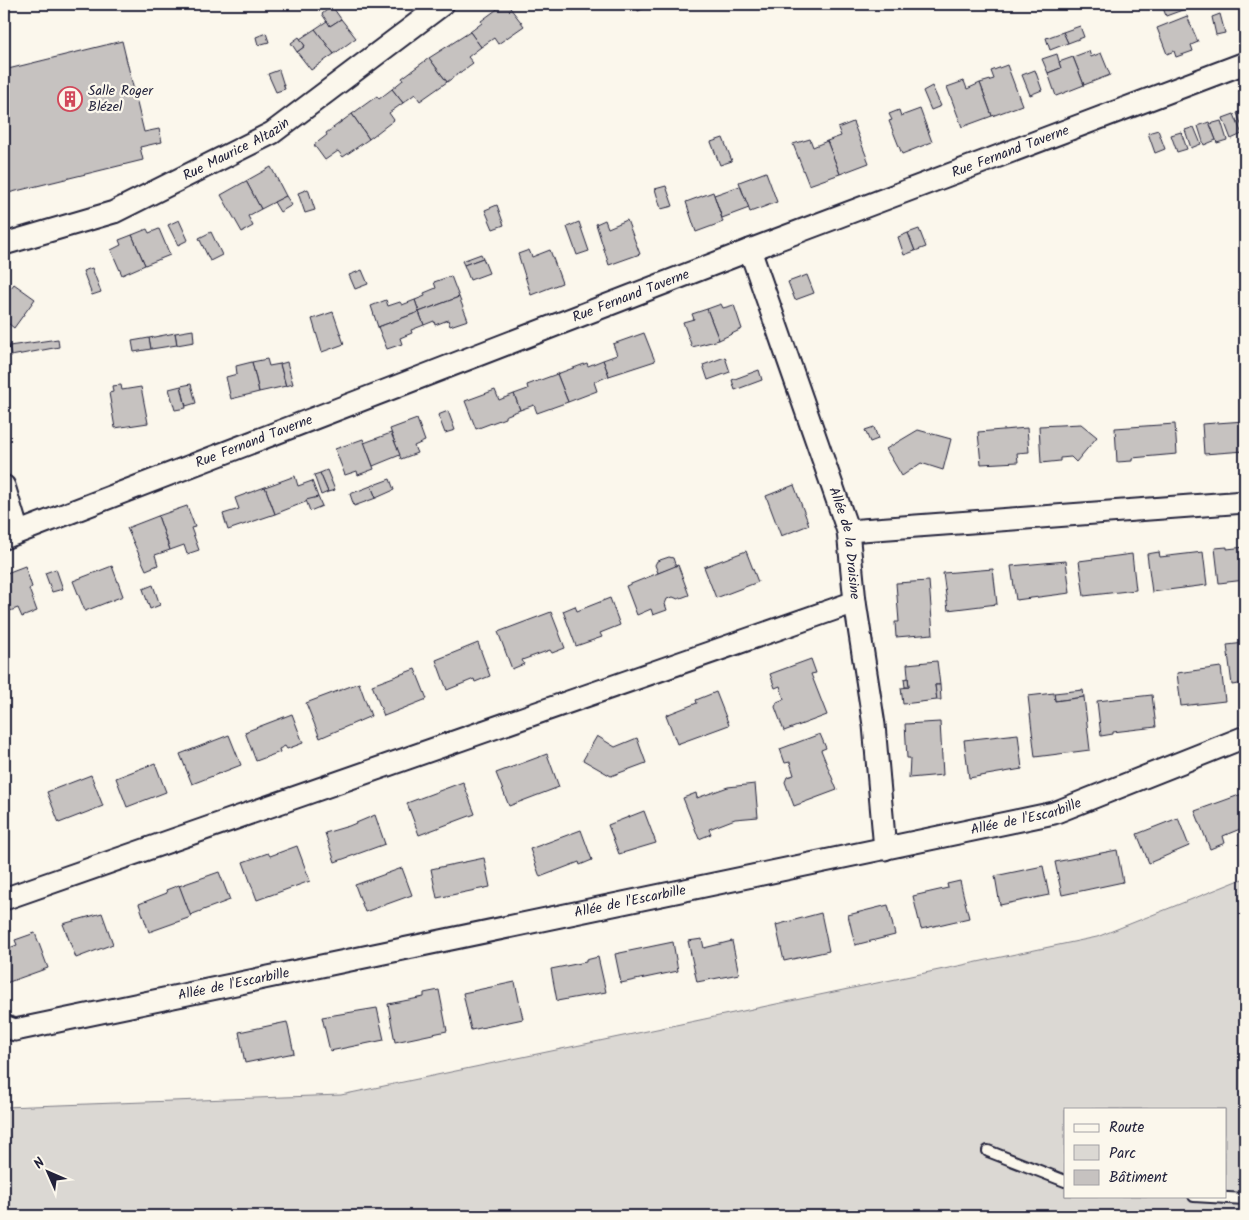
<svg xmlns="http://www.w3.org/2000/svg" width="1249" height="1220" font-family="Kalam,sans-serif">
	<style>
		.green { fill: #dbd8d3; stroke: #7e7d87; fill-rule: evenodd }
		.building { fill: #c6c2c0; stroke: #22223b }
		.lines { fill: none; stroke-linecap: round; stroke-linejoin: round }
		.service-casing { stroke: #22223b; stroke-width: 14 }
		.minor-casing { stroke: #22223b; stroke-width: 25 }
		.service { stroke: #fbf7ec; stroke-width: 10 }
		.minor { stroke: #fbf7ec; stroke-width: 21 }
		.labels { text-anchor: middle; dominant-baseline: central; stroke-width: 4.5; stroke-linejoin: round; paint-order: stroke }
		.poi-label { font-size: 14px; fill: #22223b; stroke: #fbf7ec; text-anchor: start }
		.street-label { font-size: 14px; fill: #22223b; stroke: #fbf7ec }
	</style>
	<rect width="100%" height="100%" fill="#fbf7ec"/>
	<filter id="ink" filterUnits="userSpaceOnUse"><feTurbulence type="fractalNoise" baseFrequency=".02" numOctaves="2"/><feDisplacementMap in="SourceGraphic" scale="10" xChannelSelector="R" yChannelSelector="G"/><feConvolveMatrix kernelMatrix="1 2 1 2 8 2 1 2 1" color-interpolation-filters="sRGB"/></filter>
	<g filter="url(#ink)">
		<path class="green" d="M1245 878V1216H4V1107L341 1095 1097 937ZM1065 1109H1225V1196H1065Z"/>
		<g class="building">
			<polygon points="371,4 382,4 383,7 373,10"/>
			<polygon points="504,4 507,4 524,26 498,44 494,38 481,47 470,32 482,23 481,21"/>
			<polygon points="584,4 598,4 587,10"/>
			<polygon points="635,4 649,4 650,6 638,11"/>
			<polygon points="1165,4 1183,4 1185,9 1166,16 1162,5"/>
			<polygon points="332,6 341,19 330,26 322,14"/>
			<polygon points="1220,14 1225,33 1216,35 1212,17"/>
			<polygon points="1187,16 1198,42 1191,45 1193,51 1176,57 1174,51 1167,54 1157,28"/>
			<polygon points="341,19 356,38 334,54 315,29 327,21 330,26"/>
			<polygon points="1080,26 1084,37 1068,43 1063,32"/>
			<polygon points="315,29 334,54 311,70 297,52 305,46 300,39"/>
			<polygon points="470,32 481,47 468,57 473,63 447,82 429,58"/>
			<polygon points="1063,32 1068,43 1050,50 1046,38"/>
			<polygon points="266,33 269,42 258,45 256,37"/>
			<polygon points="299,37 305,46 297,52 291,43"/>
			<polygon points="122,41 144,132 159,129 162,142 140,147 143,160 4,194 4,70"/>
			<polygon points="1089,51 1091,57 1101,53 1110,75 1084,85 1073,57"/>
			<polygon points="1057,54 1061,68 1048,73 1042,59"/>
			<polygon points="1073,57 1084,85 1056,96 1048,73 1061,68 1059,62"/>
			<polygon points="429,58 447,82 420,101 415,94 403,103 392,89 403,80 402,78"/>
			<polygon points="1007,65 1022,105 992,116 980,83 994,79 991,71"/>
			<polygon points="279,70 285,89 276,92 268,74"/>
			<polygon points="1035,70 1042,90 1030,95 1022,75"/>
			<polygon points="964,81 967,89 980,83 992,116 962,127 947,87"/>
			<polygon points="932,86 941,106 931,110 923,91"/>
			<polygon points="392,89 403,103 389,113 394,120 369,139 352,114 377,96 379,99"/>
			<polygon points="920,109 932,142 902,154 889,121 892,120 889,114 899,110 901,116"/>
			<polygon points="1245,110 1245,133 1244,133 1237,113"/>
			<polygon points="352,114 369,139 343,157 338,151 325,160 314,145 327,135 326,133"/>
			<polygon points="1234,114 1242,134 1231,139 1223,118"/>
			<polygon points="1221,121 1227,140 1217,143 1210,124"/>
			<polygon points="853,122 869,163 840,174 827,141 841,136 838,128"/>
			<polygon points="1209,122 1216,140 1204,145 1198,126"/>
			<polygon points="1194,127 1201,144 1191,148 1185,130"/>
			<polygon points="1158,130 1165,149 1155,153 1148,133"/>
			<polygon points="1181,132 1187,149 1177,152 1171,135"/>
			<polygon points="723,138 732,161 720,165 711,142"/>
			<polygon points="810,139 813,147 827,141 840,174 809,185 793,144"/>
			<polygon points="271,167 286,196 261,209 246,181"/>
			<polygon points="766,172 777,202 750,212 739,182"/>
			<polygon points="246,181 261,209 248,216 253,226 242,232 221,195"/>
			<polygon points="666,186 673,206 661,209 655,189"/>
			<polygon points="740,186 749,208 722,218 714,195"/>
			<polygon points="308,189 315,210 305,213 298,193"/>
			<polygon points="713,192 723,222 696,232 686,202"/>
			<polygon points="5,193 9,208 4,209 4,194"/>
			<polygon points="286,196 292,205 280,212 274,202"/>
			<polygon points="497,205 504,225 493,229 485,210"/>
			<polygon points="179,220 188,240 178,245 168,225"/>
			<polygon points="605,220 608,228 627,220 640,254 609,265 596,224"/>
			<polygon points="579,222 589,251 577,255 567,227"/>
			<polygon points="147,229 149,233 159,229 170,255 145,265 132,235"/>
			<polygon points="919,229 926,247 915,251 908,233"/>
			<polygon points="211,232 222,255 210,261 199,238"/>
			<polygon points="908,233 915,251 904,255 898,237"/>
			<polygon points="132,235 145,265 122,275 111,250 121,245 119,240"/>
			<polygon points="529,250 532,257 550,250 562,283 531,295 518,254"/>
			<polygon points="481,254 483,258 464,265 462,261"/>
			<polygon points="483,258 489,273 470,280 464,265"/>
			<polygon points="92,268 101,292 92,295 83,271"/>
			<polygon points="362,270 368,284 355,289 349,275"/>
			<polygon points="807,275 814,293 795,300 788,282"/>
			<polygon points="451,276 459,297 419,312 415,300 425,296 424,293 436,288 434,282"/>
			<polygon points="4,283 11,288 14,284 35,299 14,328 4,320"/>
			<polygon points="459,297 468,320 450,326 448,320 435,325 434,321 424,325 419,312"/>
			<polygon points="386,300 388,306 400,302 402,305 415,300 419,312 378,327 371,306"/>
			<polygon points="721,304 723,308 734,305 742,329 719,340 707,309"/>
			<polygon points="707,309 719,340 692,347 683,322 694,319 692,314"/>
			<polygon points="333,312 344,344 322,352 312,319"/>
			<polygon points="419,312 424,325 411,330 412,333 400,338 402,344 387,349 378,327"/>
			<polygon points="193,330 194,342 177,345 175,333"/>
			<polygon points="175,333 177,345 151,349 149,338"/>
			<polygon points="644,333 655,361 609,376 603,360 617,355 613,344"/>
			<polygon points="149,338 151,349 134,352 132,341"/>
			<polygon points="58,339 59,347 11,356 9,346"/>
			<polygon points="725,357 730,372 708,380 703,365"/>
			<polygon points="267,359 269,366 280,364 286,386 259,392 252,362"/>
			<polygon points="603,360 609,376 594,382 597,391 568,402 557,374 587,363 588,366"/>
			<polygon points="252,362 259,392 231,399 226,377 237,374 236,366"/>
			<polygon points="287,362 293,384 286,386 280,364"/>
			<polygon points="759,370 762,380 735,390 732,380"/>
			<polygon points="557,374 568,402 537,413 534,405 520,410 514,394 528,389 527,385"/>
			<polygon points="191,384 196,403 186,406 181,386"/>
			<polygon points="121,385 122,390 141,387 148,423 115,428 109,393 113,392 112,386"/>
			<polygon points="181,386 186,408 175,410 169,389"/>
			<polygon points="495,390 499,400 514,394 520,410 505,416 505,418 476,429 465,401"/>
			<polygon points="448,411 455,430 445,433 438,415"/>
			<polygon points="417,419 425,441 414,446 417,453 401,459 390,429"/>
			<polygon points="1245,421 1245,451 1204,454 1202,424"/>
			<polygon points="1081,424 1097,437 1076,462 1071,457 1060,458 1060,461 1041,463 1039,426"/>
			<polygon points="1175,424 1177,454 1132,458 1132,461 1117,462 1115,428"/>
			<polygon points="874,427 878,439 870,442 865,430"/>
			<polygon points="1027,428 1029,452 1017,453 1018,462 981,464 978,432"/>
			<polygon points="918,430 951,439 943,470 921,463 902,476 886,449"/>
			<polygon points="391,433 400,455 373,466 364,443"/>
			<polygon points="363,439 374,469 358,475 357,471 345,475 335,449"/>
			<polygon points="327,470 335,490 328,492 320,473"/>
			<polygon points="320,473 328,492 321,495 314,475"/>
			<polygon points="295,476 298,486 312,481 318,497 275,514 265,487"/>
			<polygon points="390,479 394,490 376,498 371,486"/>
			<polygon points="794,485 809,525 781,536 766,496"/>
			<polygon points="371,486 376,498 354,506 350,494"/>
			<polygon points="265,487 275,514 228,530 223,514 239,509 235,498"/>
			<polygon points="318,497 322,506 310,511 306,500"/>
			<polygon points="187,506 195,527 191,528 199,550 187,554 184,545 170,550 158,516"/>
			<polygon points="158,516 170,550 155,555 158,565 146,570 127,528"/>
			<polygon points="1227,547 1227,549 1245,547 1245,580 1219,583 1215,548"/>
			<polygon points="746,551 758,582 716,598 704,567"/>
			<polygon points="1159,552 1160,557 1203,552 1207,585 1152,592 1147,554"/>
			<polygon points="1132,554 1136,590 1084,596 1079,561"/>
			<polygon points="669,557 673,558 676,567 658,573 655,565 657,561"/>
			<polygon points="1066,561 1070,593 1016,600 1011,566"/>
			<polygon points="678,565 689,595 678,599 673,597 667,599 665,604 667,610 653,615 651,609 637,615 626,586"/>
			<polygon points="25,566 32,587 29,589 37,611 22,617 18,608 7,612 4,602 4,574"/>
			<polygon points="112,566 123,596 85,611 73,581"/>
			<polygon points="56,569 63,589 52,592 45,573"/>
			<polygon points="993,569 997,604 948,610 943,573"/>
			<polygon points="929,581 933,634 896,637 895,622 899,622 896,583"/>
			<polygon points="153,585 160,605 150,609 143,589"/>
			<polygon points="610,598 620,625 600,633 602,637 576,646 563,611 575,606 577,611"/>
			<polygon points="551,612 565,648 552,653 550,650 522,660 524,664 512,669 498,632"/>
			<polygon points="478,643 490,676 475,682 474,679 447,690 436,660"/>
			<polygon points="1245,643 1245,683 1232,685 1227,645"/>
			<polygon points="811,659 816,673 811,674 827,715 784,731 775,707 777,702 784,699 780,686 775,688 770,674"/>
			<polygon points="937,661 940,685 935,685 937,700 903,704 901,688 909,687 907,664"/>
			<polygon points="1221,667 1225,701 1181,706 1177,673"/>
			<polygon points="415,669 427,699 384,716 372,685"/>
			<polygon points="908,678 909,687 905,687 904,679"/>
			<polygon points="359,683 371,716 320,738 306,703"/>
			<polygon points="935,685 940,685 941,700 937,700"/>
			<polygon points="1083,690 1084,697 1055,701 1054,693"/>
			<polygon points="716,692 729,725 677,744 666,715 697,703 696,700"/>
			<polygon points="1054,693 1055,701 1084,697 1090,750 1035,757 1028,696"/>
			<polygon points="1152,695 1156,727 1113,732 1113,734 1101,736 1097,701"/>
			<polygon points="292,714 303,743 287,749 285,746 279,749 280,752 256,761 245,732"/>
			<polygon points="940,722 943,775 909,778 910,758 907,758 905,724"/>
			<polygon points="820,734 826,748 821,750 837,790 794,806 785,782 787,777 794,775 790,762 785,763 780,749"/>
			<polygon points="1018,734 1022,769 969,778 964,740"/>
			<polygon points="229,735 241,765 192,784 180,754"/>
			<polygon points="597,736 615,747 637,738 646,763 611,776 583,760"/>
			<polygon points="547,754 559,787 509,806 496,773"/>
			<polygon points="155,763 166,792 127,807 116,778"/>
			<polygon points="91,775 103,806 59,823 47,792"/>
			<polygon points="463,782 475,814 419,835 407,803"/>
			<polygon points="755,784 758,817 735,819 709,829 711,834 699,839 683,798 696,793 697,798 728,787"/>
			<polygon points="1245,793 1245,827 1223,836 1225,843 1210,849 1195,811"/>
			<polygon points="644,811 656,843 619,854 608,825"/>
			<polygon points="375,815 385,844 335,862 325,833 349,826"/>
			<polygon points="1178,818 1189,846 1149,863 1137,834"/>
			<polygon points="581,830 592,860 580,865 579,862 540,877 530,849"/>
			<polygon points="297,846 310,881 257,900 243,862 268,853 270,856"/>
			<polygon points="1117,850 1123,882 1062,895 1055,862"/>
			<polygon points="484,858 490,887 437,898 431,869"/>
			<polygon points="1043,866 1049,895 1000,905 995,876"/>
			<polygon points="402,868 412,895 365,912 355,885"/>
			<polygon points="219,872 230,900 190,915 179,886"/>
			<polygon points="960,881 969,918 921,929 913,896 948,888 947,884"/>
			<polygon points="179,885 191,917 149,932 139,904 167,893 166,890"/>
			<polygon points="888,905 895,935 855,945 848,915"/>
			<polygon points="102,913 113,944 76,958 63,924"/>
			<polygon points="821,913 829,951 784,961 776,925"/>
			<polygon points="35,933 48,968 6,983 4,950 17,945 15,940"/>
			<polygon points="702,939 704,948 732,941 739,974 697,982 688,941"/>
			<polygon points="673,942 678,971 621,983 615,954"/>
			<polygon points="598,957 606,992 557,1001 551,969 586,962 586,960"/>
			<polygon points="515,982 523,1019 471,1030 463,993"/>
			<polygon points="439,990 447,1031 395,1042 388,1004 424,997 424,993"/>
			<polygon points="377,1008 384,1040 330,1051 322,1017"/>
			<polygon points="287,1022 294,1053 245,1063 239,1032"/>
		</g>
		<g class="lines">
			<defs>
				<g id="service">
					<polyline points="988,1151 1065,1181"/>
					<polyline points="1194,1196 1245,1199"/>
				</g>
				<g id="minor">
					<path id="s1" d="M4 244 114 212 272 133 443 4"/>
					<path id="s2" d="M750 250 848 531 855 602 874 725 885 849"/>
					<polyline points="4,486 18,532"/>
					<polyline points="848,531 1245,502"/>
					<path id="s3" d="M4 538 750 250 1245 63"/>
					<polyline points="4,899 855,602"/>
					<path id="s4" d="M4 1026 15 1030 1054 813 1245 737"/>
				</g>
			</defs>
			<use href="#service" class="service-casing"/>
			<use href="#minor" class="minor-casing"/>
			<use href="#service" class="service"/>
			<use href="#minor" class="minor"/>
		</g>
	</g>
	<defs>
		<symbol id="building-ring" viewBox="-11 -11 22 22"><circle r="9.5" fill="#fbf7ec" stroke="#d1495b" stroke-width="1.5"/><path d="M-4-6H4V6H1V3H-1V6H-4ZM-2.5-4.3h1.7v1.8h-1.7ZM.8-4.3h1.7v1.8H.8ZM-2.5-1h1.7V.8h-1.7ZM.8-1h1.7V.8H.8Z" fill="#d1495b"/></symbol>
	</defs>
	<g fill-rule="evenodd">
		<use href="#building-ring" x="56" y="85" width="28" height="28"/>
	</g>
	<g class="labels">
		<g class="poi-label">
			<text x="88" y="91">Salle Roger<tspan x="88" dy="16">Blézel</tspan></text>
		</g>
		<g class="street-label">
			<text stroke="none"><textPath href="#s1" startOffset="252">Rue Maurice Altazin</textPath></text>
			<text stroke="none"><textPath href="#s3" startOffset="1078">Rue Fernand Taverne</textPath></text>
			<text stroke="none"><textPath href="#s3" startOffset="672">Rue Fernand Taverne</textPath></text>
			<text stroke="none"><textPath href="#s3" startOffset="268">Rue Fernand Taverne</textPath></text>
			<text stroke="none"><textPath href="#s2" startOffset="309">Allée de la Draisine</textPath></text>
			<text stroke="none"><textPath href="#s4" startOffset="1045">Allée de l'Escarbille</textPath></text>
			<text stroke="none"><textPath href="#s4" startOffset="640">Allée de l'Escarbille</textPath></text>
			<text stroke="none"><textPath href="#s4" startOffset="235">Allée de l'Escarbille</textPath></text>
		</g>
	</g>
	<rect width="1249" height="1220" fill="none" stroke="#fbf7ec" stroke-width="20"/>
	<rect x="10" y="10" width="1229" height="1200" fill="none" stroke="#22223b" stroke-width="2" filter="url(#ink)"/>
	<rect x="1064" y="1108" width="162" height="90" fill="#fbf7ec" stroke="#a4a2a5"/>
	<rect x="1074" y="1124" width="25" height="8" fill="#fbf7ec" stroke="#a4a2a5"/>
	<text x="1109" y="1132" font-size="15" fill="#22223b">Route</text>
	<rect x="1074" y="1145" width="25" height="15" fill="#dbd8d3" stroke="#a4a2a5"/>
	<text x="1109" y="1158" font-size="15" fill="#22223b">Parc</text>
	<rect x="1074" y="1170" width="25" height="15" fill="#c6c2c0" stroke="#a4a2a5"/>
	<text x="1109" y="1182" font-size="15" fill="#22223b">Bâtiment</text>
	<g transform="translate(48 1172) rotate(315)" stroke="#fbf7ec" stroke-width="4" paint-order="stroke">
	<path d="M0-4L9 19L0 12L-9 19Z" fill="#22223b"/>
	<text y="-8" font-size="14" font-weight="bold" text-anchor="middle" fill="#22223b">N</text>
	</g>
</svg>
